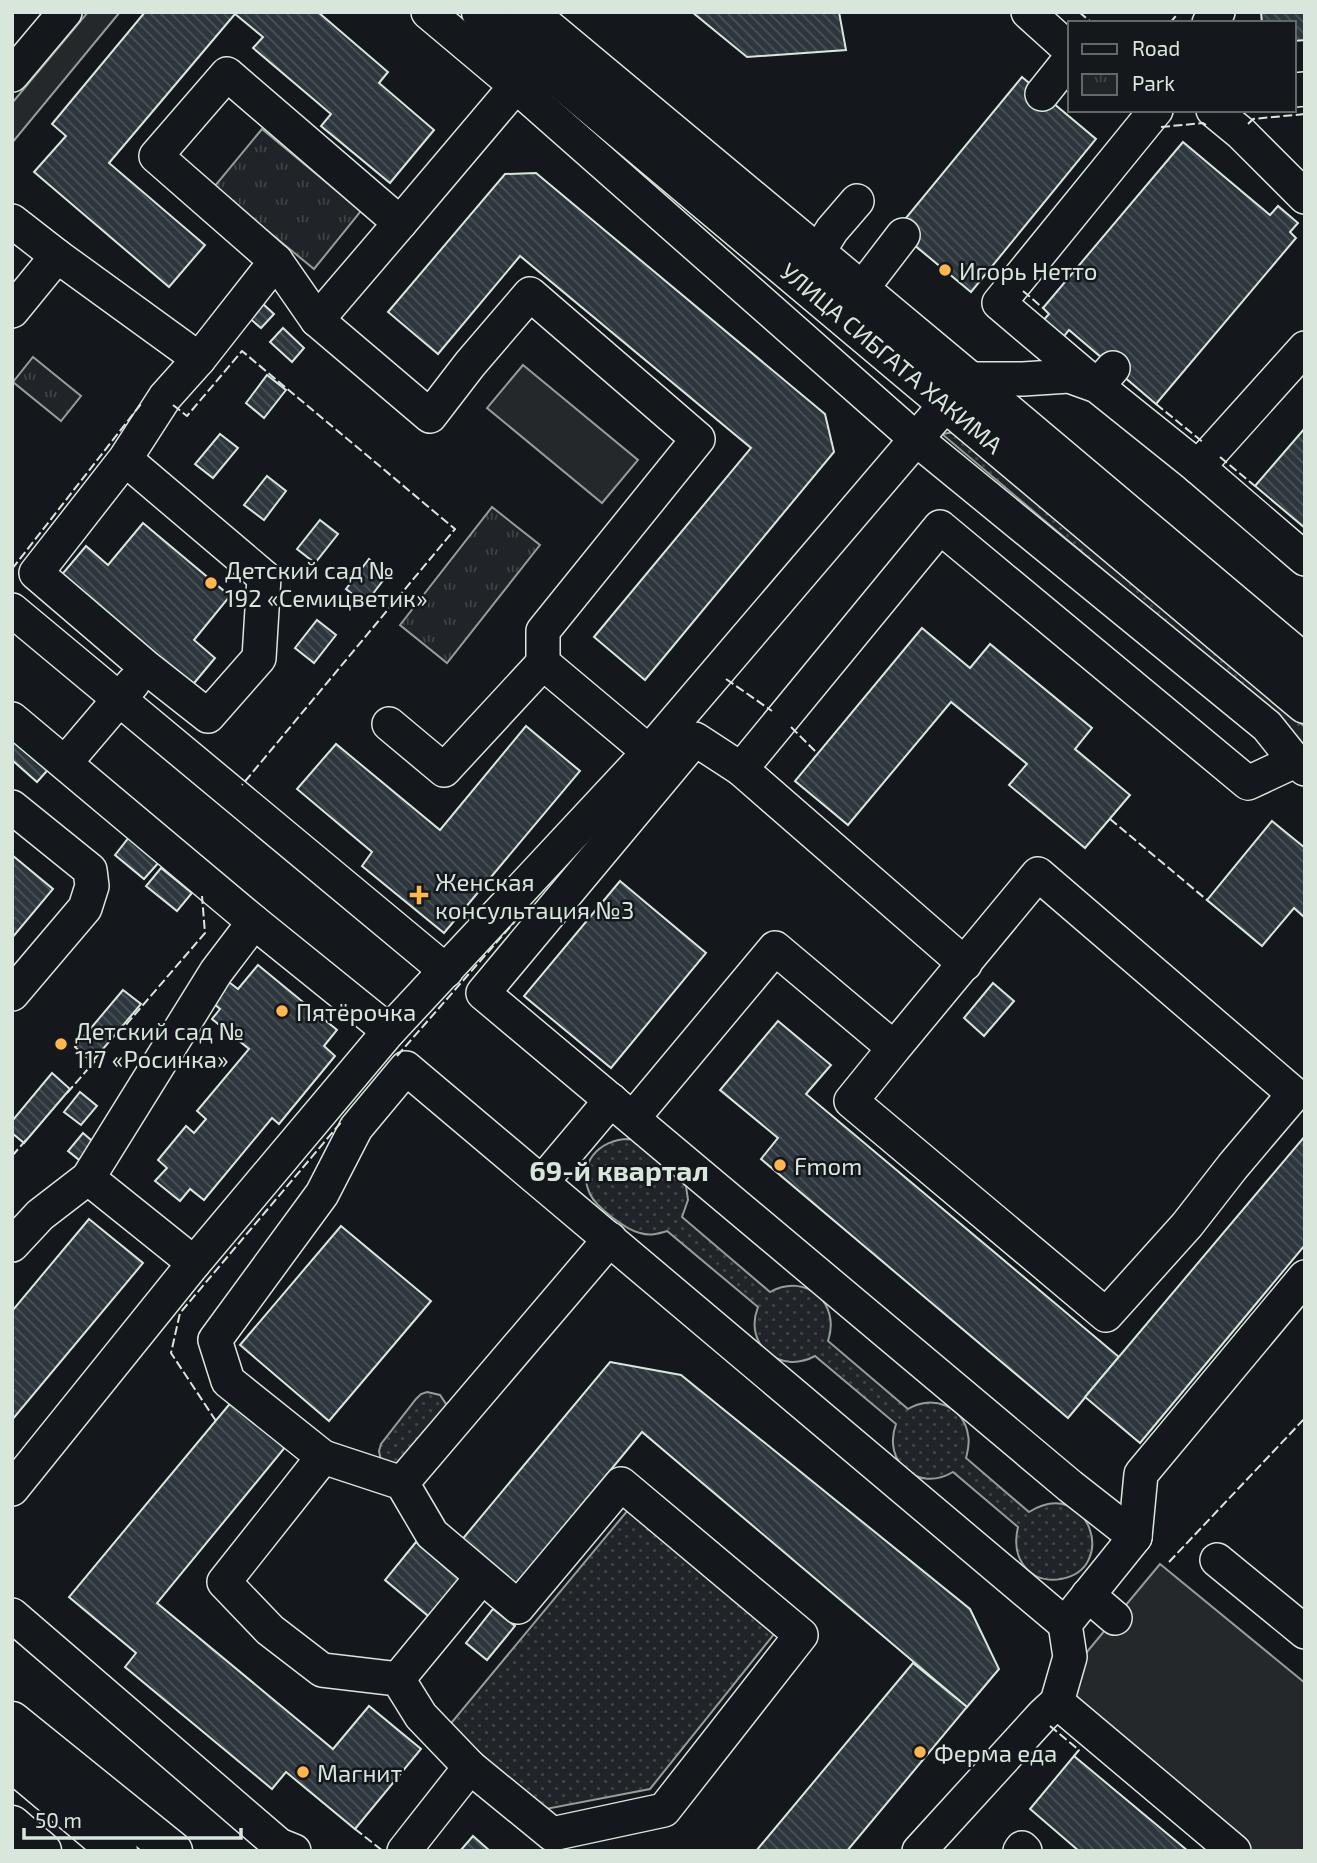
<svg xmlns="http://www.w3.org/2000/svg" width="1317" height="1863" font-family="'Exo 2',sans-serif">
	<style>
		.grass { fill: url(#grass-dots); stroke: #939e99; stroke-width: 2 }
		.park { fill: url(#park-tufts); stroke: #939e99; stroke-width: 2 }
		.parking { fill: #24282b; stroke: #939e99; stroke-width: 2 }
		.building { fill: url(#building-back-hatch); stroke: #d8e6dc; stroke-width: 2 }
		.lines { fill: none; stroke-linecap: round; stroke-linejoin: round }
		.minor-casing { stroke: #d8e6dc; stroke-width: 36 }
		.major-casing { stroke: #d8e6dc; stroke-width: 41 }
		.minor { stroke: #14181c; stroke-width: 33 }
		.major { stroke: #14181c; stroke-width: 38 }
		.fence { stroke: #d8e6dc; stroke-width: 2; stroke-dasharray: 9 3.5; stroke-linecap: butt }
		.poi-dot { fill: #ffb74d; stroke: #14181c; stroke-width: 2.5 }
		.labels { text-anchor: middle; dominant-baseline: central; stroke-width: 5; stroke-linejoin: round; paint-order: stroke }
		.poi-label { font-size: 24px; fill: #d8e6dc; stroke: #14181c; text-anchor: start }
		.street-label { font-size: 24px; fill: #d8e6dc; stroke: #14181c }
		.quarter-label { font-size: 28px; font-weight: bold; fill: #d8e6dc; stroke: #14181c }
	</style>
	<defs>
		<pattern id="grass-dots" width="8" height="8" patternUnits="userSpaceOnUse" patternTransform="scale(1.75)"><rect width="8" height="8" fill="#202428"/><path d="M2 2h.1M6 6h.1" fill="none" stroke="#404447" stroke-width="1.8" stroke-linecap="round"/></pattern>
		<pattern id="park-tufts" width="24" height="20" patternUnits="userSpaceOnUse" patternTransform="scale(1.75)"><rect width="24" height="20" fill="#202428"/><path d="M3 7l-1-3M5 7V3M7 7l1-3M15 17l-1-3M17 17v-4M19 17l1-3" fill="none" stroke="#404447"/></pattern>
		<pattern id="building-back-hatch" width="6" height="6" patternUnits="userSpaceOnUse" patternTransform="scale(1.75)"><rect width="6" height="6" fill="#2c363c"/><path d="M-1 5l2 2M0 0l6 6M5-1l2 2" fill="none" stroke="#4a5358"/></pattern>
	</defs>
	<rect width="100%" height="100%" fill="#14181c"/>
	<g class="grass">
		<polygon points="955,432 1305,727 1305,759 1284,723 942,434"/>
		<path d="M629 1139 637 1140 686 1186 688 1200 682 1217 770 1292C806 1272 841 1303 828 1341L908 1409C932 1394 964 1406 968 1435 970 1443 968 1450 966 1458L1029 1512C1089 1475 1119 1569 1061 1579 1050 1581 1038 1579 1030 1572 1016 1560 1014 1544 1018 1527L953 1472C918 1493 882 1462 896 1424L815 1356C780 1375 743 1345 758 1307L667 1231C658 1234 650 1236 640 1233 626 1230 596 1207 590 1194 576 1164 599 1139 629 1139Z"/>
		<polygon points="427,1392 440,1395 446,1404 447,1410 402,1468 381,1461 379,1451 381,1444 416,1399 421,1394"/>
		<polygon points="633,1504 779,1628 650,1789 546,1809 447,1728"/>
	</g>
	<g class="park">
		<polygon points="262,129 361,211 314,269 214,187"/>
		<polygon points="33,357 81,396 61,421 13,382"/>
		<polygon points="492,507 540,545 447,663 400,625"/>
	</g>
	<g class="parking">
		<polygon points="88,12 120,12 12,143 12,103"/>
		<polygon points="523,365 638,460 602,503 487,408"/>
		<polygon points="1160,1564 1305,1683 1305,1851 1252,1851 1068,1699 1066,1677"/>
	</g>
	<g class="building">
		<polygon points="145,12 318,12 388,72 379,83 434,130 390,183 321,126 331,114 253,48 263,37 235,14 109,163 205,245 169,287 34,172 66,136 52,124"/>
		<polygon points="692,12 839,12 846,50 747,57"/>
		<polygon points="1261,12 1305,12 1305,40 1294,41 1294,23 1262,23"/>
		<polygon points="1022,77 1096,139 971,292 896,230"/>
		<polygon points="1183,142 1270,215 1278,206 1298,223 1290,232 1296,238 1156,404 1069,330 1061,340 1041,323 1049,314 1043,308"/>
		<polygon points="536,173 825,414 834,452 645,680 594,637 751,448 520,256 438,354 388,312 505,174"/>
		<polygon points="261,302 274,314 261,328 248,317"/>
		<polygon points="283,328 304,348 292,362 270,342"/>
		<polygon points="267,375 286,390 264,418 246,403"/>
		<polygon points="1305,428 1305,528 1255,486"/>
		<polygon points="220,434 238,448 213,478 195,464"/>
		<polygon points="267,476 286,491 264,520 244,505"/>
		<polygon points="320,520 338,534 315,563 297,549"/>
		<polygon points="143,523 230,596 194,640 215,658 185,694 53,585 86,546 108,565"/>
		<polygon points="369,559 388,574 365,604 346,589"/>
		<polygon points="317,620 336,635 314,663 295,648"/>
		<polygon points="922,628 970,668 990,644 1092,728 1075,749 1130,795 1085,848 1009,785 1027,764 951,702 848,825 795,781"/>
		<polygon points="12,726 54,763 37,782 12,760"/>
		<polygon points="526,726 580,771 444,933 362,866 372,852 297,789 336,744 440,830"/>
		<polygon points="1272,821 1305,848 1305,918 1294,908 1262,946 1207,900"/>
		<polygon points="130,836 160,861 144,879 115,855"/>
		<polygon points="12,855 53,889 12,938"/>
		<polygon points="161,868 192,893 177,911 146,886"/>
		<polygon points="620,881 706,953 611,1068 524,996"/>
		<polygon points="258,965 337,1030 324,1046 335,1056 279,1124 272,1118 204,1200 190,1189 180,1201 155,1181 167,1168 158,1160 186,1126 194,1133 206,1119 197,1111 249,1049 212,1019 220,1009 208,999 225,979 238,989"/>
		<polygon points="993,983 1014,1001 984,1036 964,1018"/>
		<polygon points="123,990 141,1004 92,1062 75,1047"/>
		<polygon points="778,1021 831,1065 806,1094 1119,1357 1068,1418 761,1159 778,1138 720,1090"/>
		<polygon points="52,1073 70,1089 24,1143 12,1133 12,1121"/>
		<polygon points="80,1092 97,1106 81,1125 64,1112"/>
		<polygon points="83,1133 98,1146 83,1163 68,1151"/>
		<polygon points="1305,1136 1305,1245 1140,1443 1085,1397"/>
		<polygon points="89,1219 143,1263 12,1420 12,1311"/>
		<polygon points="341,1226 431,1301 329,1421 240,1345"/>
		<polygon points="610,1362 681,1375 970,1609 999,1669 967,1707 642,1432 514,1587 460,1542"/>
		<polygon points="233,1400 287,1445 157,1603 333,1749 369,1706 421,1749 355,1829 286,1772 272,1789 125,1667 136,1653 69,1597"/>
		<polygon points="416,1542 464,1582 433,1620 385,1580"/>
		<polygon points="493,1609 515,1626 487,1660 466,1643"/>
		<polygon points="913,1663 967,1707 847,1851 756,1851"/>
		<polygon points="1074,1756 1188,1851 1079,1851 1030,1809"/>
		<polygon points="473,1836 490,1851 460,1851"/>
	</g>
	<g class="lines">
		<defs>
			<g id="minor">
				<polyline points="428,12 516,86 916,439 1267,726 1295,761 1305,769"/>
				<polyline points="1028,12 1070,50"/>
				<polyline points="1209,23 1218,12"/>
				<polyline points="12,75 65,12"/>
				<polyline points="1294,90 1305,89"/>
				<polyline points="1042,94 1070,59"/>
				<polyline points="1213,110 1241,133 1305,197"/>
				<polyline points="12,221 57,256 199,359 276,261 156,156 227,74 400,223 317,320 430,416 470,364 530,294 698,439 543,631 543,663 649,752"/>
				<polyline points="400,223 516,86"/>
				<polyline points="817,254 832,230 857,201"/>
				<polyline points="276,261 317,320"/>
				<polyline points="860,291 903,235"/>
				<polyline points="12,311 57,256"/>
				<polyline points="1113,368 1097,386 999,303 1156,110"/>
				<polyline points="967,379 1023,379 1069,376 1097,386 1198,467 1305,559"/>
				<polyline points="125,459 264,577 259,658 208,716 147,668 36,573 125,459 165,397 199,359"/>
				<polyline points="1198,467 1305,348"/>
				<polyline points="12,610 446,971"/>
				<polyline points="12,719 254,922 389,1031"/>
				<polyline points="389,724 444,770 543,663"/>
				<polyline points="65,763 133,683"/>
				<polyline points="741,769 940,527 1248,783 1295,761"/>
				<polyline points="12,807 90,870 92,886 85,908 12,994"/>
				<polyline points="965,964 741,769 695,739 483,993 1070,1486 1135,1537"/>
				<polyline points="633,1118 775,948 894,1048 851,1101 1106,1315 1187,1225 1233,1166 1294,1094 1038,874 894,1048"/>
				<polyline points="88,1178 194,1263"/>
				<polyline points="542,1182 611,1100"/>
				<polyline points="12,1245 40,1215 88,1178 216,972 254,922"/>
				<polygon points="323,1457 402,1483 432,1534 518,1607 621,1484 801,1635 664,1810 552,1834 470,1767 421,1716 398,1679 322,1670 270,1630 224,1582"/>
				<polyline points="323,1457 228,1381 215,1340 322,1194 356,1128 406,1068 1065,1624"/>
				<polyline points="402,1483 610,1239"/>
				<polyline points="12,1489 194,1263 389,1031 649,752 946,404"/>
				<polyline points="1217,1560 1305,1632"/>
				<polyline points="1088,1595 1115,1618"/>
				<polyline points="12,1615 279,1845 294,1851"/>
				<polyline points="398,1679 482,1577"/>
				<polyline points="1057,1702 1234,1851"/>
				<polyline points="404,1851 470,1767"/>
				<polyline points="919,1851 1043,1715 1057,1702 1070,1657 1065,1624 1135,1537 1141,1474 1305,1277"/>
				<polyline points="1020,1851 1022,1848 1025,1851"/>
			</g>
			<g id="major">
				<path id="s1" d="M481 12 1305 704"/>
				<polyline points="527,12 967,379 1305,664"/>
				<polyline points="12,1721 173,1851"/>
				<polyline points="12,1762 118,1851"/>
				<polyline points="12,1825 42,1851"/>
			</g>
		</defs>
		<use href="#minor" class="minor-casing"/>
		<use href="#major" class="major-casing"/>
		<use href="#minor" class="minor"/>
		<use href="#major" class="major"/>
		<g class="fence">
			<polyline points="1079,12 1092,23"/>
			<polyline points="1170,23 1179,12"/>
			<polyline points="1248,124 1253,119 1305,114"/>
			<polyline points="1161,127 1203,123 1206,125"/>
			<polyline points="1023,291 1043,308"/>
			<polyline points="1156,404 1204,443"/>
			<polyline points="173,405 187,416 242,351 455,529 242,785"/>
			<polyline points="1220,457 1255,486"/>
			<polyline points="12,569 141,404"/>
			<polyline points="726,679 772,711"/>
			<polyline points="791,727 818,754"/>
			<polyline points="1110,819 1207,900"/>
			<polyline points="118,1034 205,933 202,896"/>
			<polyline points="397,1056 517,919"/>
			<polyline points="67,1093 95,1061"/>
			<polyline points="12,1156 26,1140"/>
			<polyline points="216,1421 171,1353 180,1313 343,1120"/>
			<polyline points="1169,1562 1305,1418"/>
			<polyline points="1050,1726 1079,1750 1074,1756"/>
			<polyline points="355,1829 383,1851"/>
		</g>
	</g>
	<g class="poi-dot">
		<circle cx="945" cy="270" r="7"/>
		<circle cx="211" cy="583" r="7"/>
		<path d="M415.5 884.5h7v7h7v7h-7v7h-7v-7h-7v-7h7z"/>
		<circle cx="282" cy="1011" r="7"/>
		<circle cx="61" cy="1044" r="7"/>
		<circle cx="780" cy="1165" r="7"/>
		<circle cx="920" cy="1752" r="7"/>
		<circle cx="303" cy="1772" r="7"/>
	</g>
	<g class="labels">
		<g class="poi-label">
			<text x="959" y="270">Игорь Нетто</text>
			<text x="225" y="569">Детский сад №<tspan x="225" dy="28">192 «Семицветик»</tspan></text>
			<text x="435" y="881">Женская<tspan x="435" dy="28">консультация №3</tspan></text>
			<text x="296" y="1011">Пятёрочка</text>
			<text x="75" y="1030">Детский сад №<tspan x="75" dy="28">117 «Росинка»</tspan></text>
			<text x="794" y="1165">Fmom</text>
			<text x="934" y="1752">Ферма еда</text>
			<text x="317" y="1772">Магнит</text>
		</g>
		<g class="street-label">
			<text stroke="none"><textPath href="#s1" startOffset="537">УЛИЦА СИБГАТА ХАКИМА</textPath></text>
		</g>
		<g class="quarter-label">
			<text x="619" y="1170">69-й квартал</text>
		</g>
	</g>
	<rect width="1317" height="1863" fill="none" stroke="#d8e6dc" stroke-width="28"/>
	<rect x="1068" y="21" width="228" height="91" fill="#14181c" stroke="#626a69" stroke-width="2"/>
	<rect x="1082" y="44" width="35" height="10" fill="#14181c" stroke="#626a69" stroke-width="2"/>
	<text x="1132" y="56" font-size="21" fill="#d8e6dc">Road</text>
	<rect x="1082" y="74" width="35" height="21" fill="url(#park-tufts)" stroke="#626a69" stroke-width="2"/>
	<text x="1132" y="91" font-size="21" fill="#d8e6dc">Park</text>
	<path d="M24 1828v10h217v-10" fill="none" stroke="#d8e6dc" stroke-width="3.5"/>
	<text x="35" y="1828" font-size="21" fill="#d8e6dc" stroke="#14181c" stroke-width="5" paint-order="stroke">50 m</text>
</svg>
